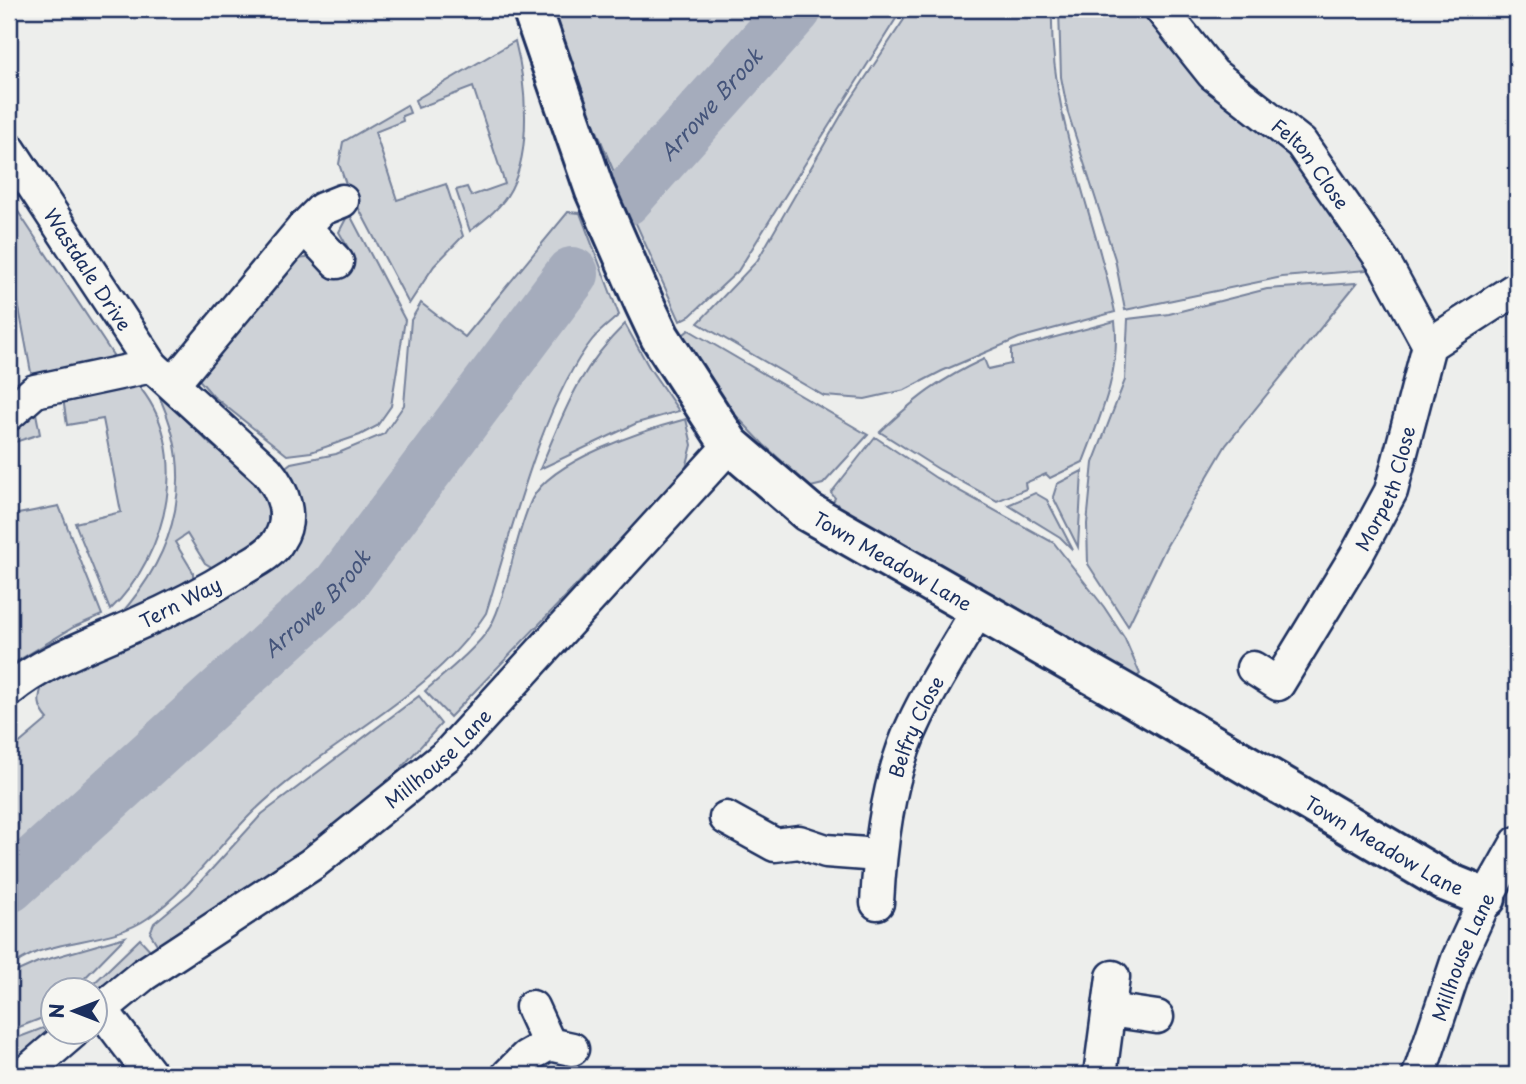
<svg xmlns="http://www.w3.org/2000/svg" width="1526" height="1084" font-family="'Playpen Sans',sans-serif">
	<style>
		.green { fill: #ced2d7; stroke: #74809a; stroke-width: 2 }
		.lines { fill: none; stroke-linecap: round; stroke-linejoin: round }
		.river { stroke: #a5acbc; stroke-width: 54 }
		.street-casing { stroke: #1b2f5e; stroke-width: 37 }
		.secondary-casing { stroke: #1b2f5e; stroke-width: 44 }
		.street { stroke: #f6f6f2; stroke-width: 32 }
		.secondary { stroke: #f6f6f2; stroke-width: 38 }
		.labels { text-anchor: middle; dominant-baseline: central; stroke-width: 7; stroke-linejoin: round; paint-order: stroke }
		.street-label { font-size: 19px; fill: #1b2f5e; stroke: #f6f6f2 }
		.water-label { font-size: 21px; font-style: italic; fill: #44547a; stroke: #f6f6f2 }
	</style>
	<rect width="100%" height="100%" fill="#edeeec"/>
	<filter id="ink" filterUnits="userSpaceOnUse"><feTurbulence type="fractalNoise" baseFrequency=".0143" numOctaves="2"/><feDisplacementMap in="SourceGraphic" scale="14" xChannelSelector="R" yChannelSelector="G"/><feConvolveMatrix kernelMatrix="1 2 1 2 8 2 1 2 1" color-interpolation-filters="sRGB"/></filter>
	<g filter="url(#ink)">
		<g class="green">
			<polygon points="552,9 902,9 738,271 690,316 680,321 625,199 559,39"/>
			<path d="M911 9H1052C1049 115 1093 209 1115 312L1019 338 942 371 905 390 865 399 824 396 698 323 757 261 846 107Z"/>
			<polygon points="1059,9 1147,9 1301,163 1368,270 1282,277 1125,310 1115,259 1068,113 1061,77"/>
			<path d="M515 41C526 83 532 149 511 189 502 207 486 219 470 231L456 190 467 187 471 196 505 184 473 87 418 108 415 100Z"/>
			<polygon points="407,105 410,113 402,116 403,121 375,132 397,200 446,184 463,236 434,266 409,304 346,184 339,164 343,142"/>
			<polygon points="9,198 113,355 107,364 33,383 9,255"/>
			<path d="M568 212 580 213 619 315C610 323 599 331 592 340 542 403 511 535 486 613 429 700 326 741 253 812 217 847 190 888 148 918 117 940 72 939 37 952 27 956 18 962 9 967V752L48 719C38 708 37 699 43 684L212 606 279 557 283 469 291 463 336 454 384 434 404 405 411 320 421 303 465 337Z"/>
			<path d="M349 213 405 320 391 406 377 426 360 435 311 452 287 455 213 396 196 376 290 262C310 254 317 258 334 272L355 260 339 232Z"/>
			<polygon points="1357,283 1226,445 1166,547 1128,626 1088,564 1087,524 1093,463 1125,380 1128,319 1169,314 1267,289"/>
			<path d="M1115 321C1121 371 1100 417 1083 462L1050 478 1046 474 1025 483 1026 489 997 501 940 470 880 432C916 398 939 380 984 359L988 369 1011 364V349Z"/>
			<path d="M625 324 650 369 679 411 637 423 540 469C565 410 578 370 625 324Z"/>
			<polygon points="689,330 868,435 823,484 811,487 764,445 727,406 679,338"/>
			<path d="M136 383C194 447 168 555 110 610L75 523 121 512 103 419 67 425 63 398Z"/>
			<path d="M157 392 210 444 252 476 268 501V526L255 542 215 569 205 563 187 534 175 542 193 572V583L118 617C178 551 197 474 157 392Z"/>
			<path d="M35 408 40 434 9 444C9 428 18 411 35 408Z"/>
			<path d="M686 419 692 445 685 472 450 717 425 691C442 676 479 646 490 627 509 592 514 536 532 499 551 460 645 430 686 419Z"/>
			<polygon points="875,437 936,478 1054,543 1104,607 1125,639 1140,674 1134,679 832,504 835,498 831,493"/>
			<polygon points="1082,471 1078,547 1053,497 1057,484"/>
			<polygon points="9,493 13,515 59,506 102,615 74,627 9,666"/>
			<polygon points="1035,493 1047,500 1073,550 1060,537 1008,505"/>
			<polygon points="419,696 441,724 373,799 313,846 160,949 150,933 154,923 190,893 262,814"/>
			<polygon points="125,937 74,989 52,990 50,1015 9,1031 9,975 38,962"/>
			<polygon points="140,939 154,954 95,998 94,990 87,990"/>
			<polygon points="43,1028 49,1032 9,1069 9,1041"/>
		</g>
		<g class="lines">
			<g class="river">
				<path id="s1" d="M625 199 795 9"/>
				<path id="s2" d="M9 886 339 586 572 274"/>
			</g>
			<defs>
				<g id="street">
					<path id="s3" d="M1161 9 1213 74 1301 143 1385 264 1429 345"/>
					<path id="s4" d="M9 149 152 366 267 471C283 490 294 517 279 540 271 555 251 563 237 572 205 592 172 609 137 624 94 644 45 660 9 690"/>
					<polyline points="304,227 337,262"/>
					<polyline points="173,384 304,227 322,209 342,201"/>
					<polyline points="9,414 35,391 152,366"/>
					<path id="s5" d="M1253 668 1278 684 1356 556 1391 491 1429 345 1517 288"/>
					<polyline points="726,818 775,845 799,842 826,851 879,855"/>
					<path id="s6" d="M877 903C880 846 889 774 914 723 932 684 956 648 978 610"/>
					<polyline points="532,1007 549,1044"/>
					<polyline points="101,1009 151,1075"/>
					<polyline points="1109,1010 1157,1017"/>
					<path id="s7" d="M94 1015 143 975 312 864 447 755 730 445"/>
					<polyline points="23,1075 73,1032"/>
					<polyline points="508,1075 526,1057 549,1044 572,1049"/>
					<polyline points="1100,1075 1113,977"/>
					<path id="s8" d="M1419 1075 1458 959 1486 898 1517 843"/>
				</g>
				<g id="secondary">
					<path id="s9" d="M532 9 595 191 644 303 660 337 730 445 808 512 1135 699 1444 881 1486 898"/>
				</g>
			</defs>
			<use href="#street" class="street-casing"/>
			<use href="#secondary" class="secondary-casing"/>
			<use href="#street" class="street"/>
			<use href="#secondary" class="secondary"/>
		</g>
	</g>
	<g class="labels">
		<g class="street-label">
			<text stroke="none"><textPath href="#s3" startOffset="217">Felton Close</textPath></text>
			<text stroke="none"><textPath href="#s4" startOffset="144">Wastdale Drive</textPath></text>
			<text stroke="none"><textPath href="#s5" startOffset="254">Morpeth Close</textPath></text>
			<text stroke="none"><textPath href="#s9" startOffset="682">Town Meadow Lane</textPath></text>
			<text transform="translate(180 602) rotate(-27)">Tern Way</text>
			<text stroke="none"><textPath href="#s6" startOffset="182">Belfry Close</textPath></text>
			<text stroke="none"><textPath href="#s7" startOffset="430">Millhouse Lane</textPath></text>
			<text stroke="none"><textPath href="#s9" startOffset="1250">Town Meadow Lane</textPath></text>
			<text stroke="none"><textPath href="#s8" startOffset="126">Millhouse Lane</textPath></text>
		</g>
		<g class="water-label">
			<text stroke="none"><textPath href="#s1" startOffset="128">Arrowe Brook</textPath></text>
			<text stroke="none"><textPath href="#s2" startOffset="418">Arrowe Brook</textPath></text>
		</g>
	</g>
	<rect width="1526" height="1084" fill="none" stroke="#f6f6f2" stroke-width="35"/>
	<rect x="18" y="18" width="1491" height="1049" fill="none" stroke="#1b2f5e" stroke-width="2.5" filter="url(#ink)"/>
	<g transform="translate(74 1011) rotate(270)"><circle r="33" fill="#f6f6f2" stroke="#9ea6b7" stroke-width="2"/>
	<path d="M0-5L12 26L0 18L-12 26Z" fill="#1b2f5e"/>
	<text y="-10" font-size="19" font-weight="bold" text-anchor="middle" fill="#1b2f5e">N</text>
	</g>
</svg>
